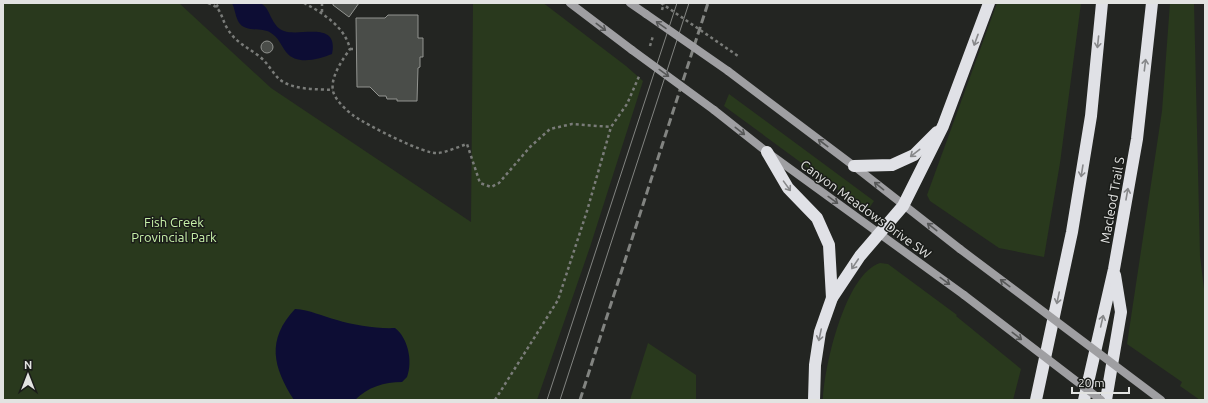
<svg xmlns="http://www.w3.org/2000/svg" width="1208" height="403" font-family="Ubuntu,sans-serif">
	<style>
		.green { fill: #29391d }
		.water { fill: #0d0d34 }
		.building { fill: #4a4d49; stroke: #929490 }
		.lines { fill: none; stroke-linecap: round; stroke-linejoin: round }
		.path { stroke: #7a7c79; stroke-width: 2.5; stroke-dasharray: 3 3; stroke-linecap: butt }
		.secondary { stroke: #9f9fa2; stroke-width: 8 }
		.highway { stroke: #e0e1e6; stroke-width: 12 }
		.tram { stroke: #828481; stroke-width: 1 }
		.rail { stroke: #828481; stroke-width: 3; stroke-dasharray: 8 4; stroke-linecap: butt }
		.path-bridge { stroke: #7a7c79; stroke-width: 2.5; stroke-dasharray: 3 3; stroke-linecap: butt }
		.secondary-bridge { stroke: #9f9fa2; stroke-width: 8 }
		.oneway { stroke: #565757 }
		.oneway2 { stroke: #87888a }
		.labels { text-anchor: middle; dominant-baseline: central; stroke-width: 3; stroke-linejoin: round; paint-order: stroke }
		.street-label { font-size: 13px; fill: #e2e3e1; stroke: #1a1c19 }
		.park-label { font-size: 13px; fill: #c8f2aa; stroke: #1a1c19 }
	</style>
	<rect width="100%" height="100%" fill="#232522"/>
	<g class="green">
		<polygon points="3,3 179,3 271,88 471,222 473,3 543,3 546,5 626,66 643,81 590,247 537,400 3,400"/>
		<polygon points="997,3 1081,3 1060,163 1044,257 999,248 930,201 927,195"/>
		<polygon points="1170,3 1194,3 1200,256 1205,297 1205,400 1200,400 1180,386 1182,382 1127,344 1162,111"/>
		<polygon points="729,94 874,201 867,211 724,106"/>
		<path d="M880 263 888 264 957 315 956 316 1021 369 1013 400H823C824 367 845 274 880 263Z"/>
		<polygon points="648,343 696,375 696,400 630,400"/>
	</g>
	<g class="water">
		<path d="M232 3C240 3 253 0 260 3 271 7 270 26 284 31 300 37 339 20 332 54 319 59 297 66 286 52 280 44 279 38 271 33 261 26 245 34 238 21 235 15 235 9 232 3Z"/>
		<path d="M295 309C310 310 322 316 337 320 353 325 378 329 395 328 408 338 413 361 407 377L402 382C384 382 368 387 355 400H294C273 367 266 340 295 309Z"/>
	</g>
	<g class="building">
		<polygon points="333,3 359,3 349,17 333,5"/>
		<polygon points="388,15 418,15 418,38 423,38 423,57 420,57 420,67 418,68 417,101 397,101 397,99 387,99 386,96 379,96 370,87 357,87 356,18 385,18"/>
		<circle cx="267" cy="47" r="6"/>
	</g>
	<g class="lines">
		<g class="path">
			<path d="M208 3C222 7 221 18 227 28 235 42 247 47 259 56 267 62 272 72 279 79 292 90 316 89 333 90"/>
			<path d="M304 3C323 13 345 27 350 49 343 59 330 77 333 91 335 100 347 111 354 116 367 125 425 155 438 153 447 152 458 147 467 144L480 183 491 187 499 183 530 147 550 129 572 124 611 127"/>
			<polyline points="322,3 322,14"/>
			<polyline points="216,7 220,3"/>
			<polyline points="662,10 664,3"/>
			<polyline points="650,46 653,36"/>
			<polyline points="350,49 356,49"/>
			<polyline points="495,400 558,300 587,211 611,127 627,104 640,74"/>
		</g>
		<g class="secondary">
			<polyline points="570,3 632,50"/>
			<polyline points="630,3 646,14"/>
			<polyline points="728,71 854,166 960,249"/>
			<polyline points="714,110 767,152 964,295"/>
		</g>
		<g class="highway">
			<polyline points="767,152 788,188 817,218 829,245 832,298"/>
			<polyline points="854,166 892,165 914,155 937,132"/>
			<polyline points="814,400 815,365 820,332 832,298 860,256 903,206 943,126 989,3"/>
			<polyline points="1036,400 1072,232 1091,116 1102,3"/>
			<polyline points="1084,400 1114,269 1137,139 1152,3"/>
			<polyline points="1106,400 1121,312 1115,275"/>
		</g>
		<g class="tram">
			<polyline points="547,400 677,3"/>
			<polyline points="560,400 689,3"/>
		</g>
		<polyline class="rail" points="580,400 708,3"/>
		<polyline class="path-bridge" points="661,3 738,56"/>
		<g class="secondary-bridge">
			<polyline points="646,14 728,71"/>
			<polyline points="632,50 714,110"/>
			<polyline points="960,249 1161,400"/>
			<polyline points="964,295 1101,400"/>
		</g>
	</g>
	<defs><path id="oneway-shaft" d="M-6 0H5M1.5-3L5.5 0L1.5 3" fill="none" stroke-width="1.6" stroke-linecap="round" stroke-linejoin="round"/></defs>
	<g class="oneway">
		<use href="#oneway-shaft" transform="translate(661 25) rotate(-145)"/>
		<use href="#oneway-shaft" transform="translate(601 27) rotate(37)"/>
		<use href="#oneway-shaft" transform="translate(664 73) rotate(36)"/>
		<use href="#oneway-shaft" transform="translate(740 131) rotate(38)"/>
		<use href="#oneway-shaft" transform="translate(823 143) rotate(-143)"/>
		<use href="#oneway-shaft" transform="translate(879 186) rotate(-141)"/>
		<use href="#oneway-shaft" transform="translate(833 200) rotate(36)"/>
		<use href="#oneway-shaft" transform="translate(932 227) rotate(-142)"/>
		<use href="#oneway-shaft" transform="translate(945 281) rotate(36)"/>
		<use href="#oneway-shaft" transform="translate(1005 283) rotate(-143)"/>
		<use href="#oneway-shaft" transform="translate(1017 336) rotate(38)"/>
	</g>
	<g class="oneway2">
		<use href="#oneway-shaft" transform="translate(976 40) rotate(110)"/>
		<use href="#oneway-shaft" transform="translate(1098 42) rotate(96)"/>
		<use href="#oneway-shaft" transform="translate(1145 65) rotate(-83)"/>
		<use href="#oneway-shaft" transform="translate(915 153) rotate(142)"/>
		<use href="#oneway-shaft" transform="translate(1082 171) rotate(99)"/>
		<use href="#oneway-shaft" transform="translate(787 186) rotate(54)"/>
		<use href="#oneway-shaft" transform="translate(1127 194) rotate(-80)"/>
		<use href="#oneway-shaft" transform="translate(855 264) rotate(124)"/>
		<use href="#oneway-shaft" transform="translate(1058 298) rotate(102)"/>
		<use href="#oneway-shaft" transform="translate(1102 321) rotate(-77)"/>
		<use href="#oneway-shaft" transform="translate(820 335) rotate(102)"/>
	</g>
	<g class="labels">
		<g class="street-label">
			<text transform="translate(1112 200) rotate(-80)">Macleod Trail S</text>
			<text transform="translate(866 209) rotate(36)">Canyon Meadows Drive SW</text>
		</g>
		<g class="park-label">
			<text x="174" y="222">Fish Creek<tspan x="174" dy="15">Provincial Park</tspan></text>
		</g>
	</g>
	<rect width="1208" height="403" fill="none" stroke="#e2e3e1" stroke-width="8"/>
	<g transform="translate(28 375)" stroke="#1a1c19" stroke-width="3" paint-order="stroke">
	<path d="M0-3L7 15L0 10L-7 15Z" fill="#e2e3e1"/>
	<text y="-6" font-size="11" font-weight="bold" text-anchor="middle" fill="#e2e3e1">N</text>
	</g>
	<path d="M1072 387v6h57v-6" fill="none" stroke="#e2e3e1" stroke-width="2"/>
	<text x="1078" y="387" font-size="12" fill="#e2e3e1" stroke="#1a1c19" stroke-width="3" paint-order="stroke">20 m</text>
</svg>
